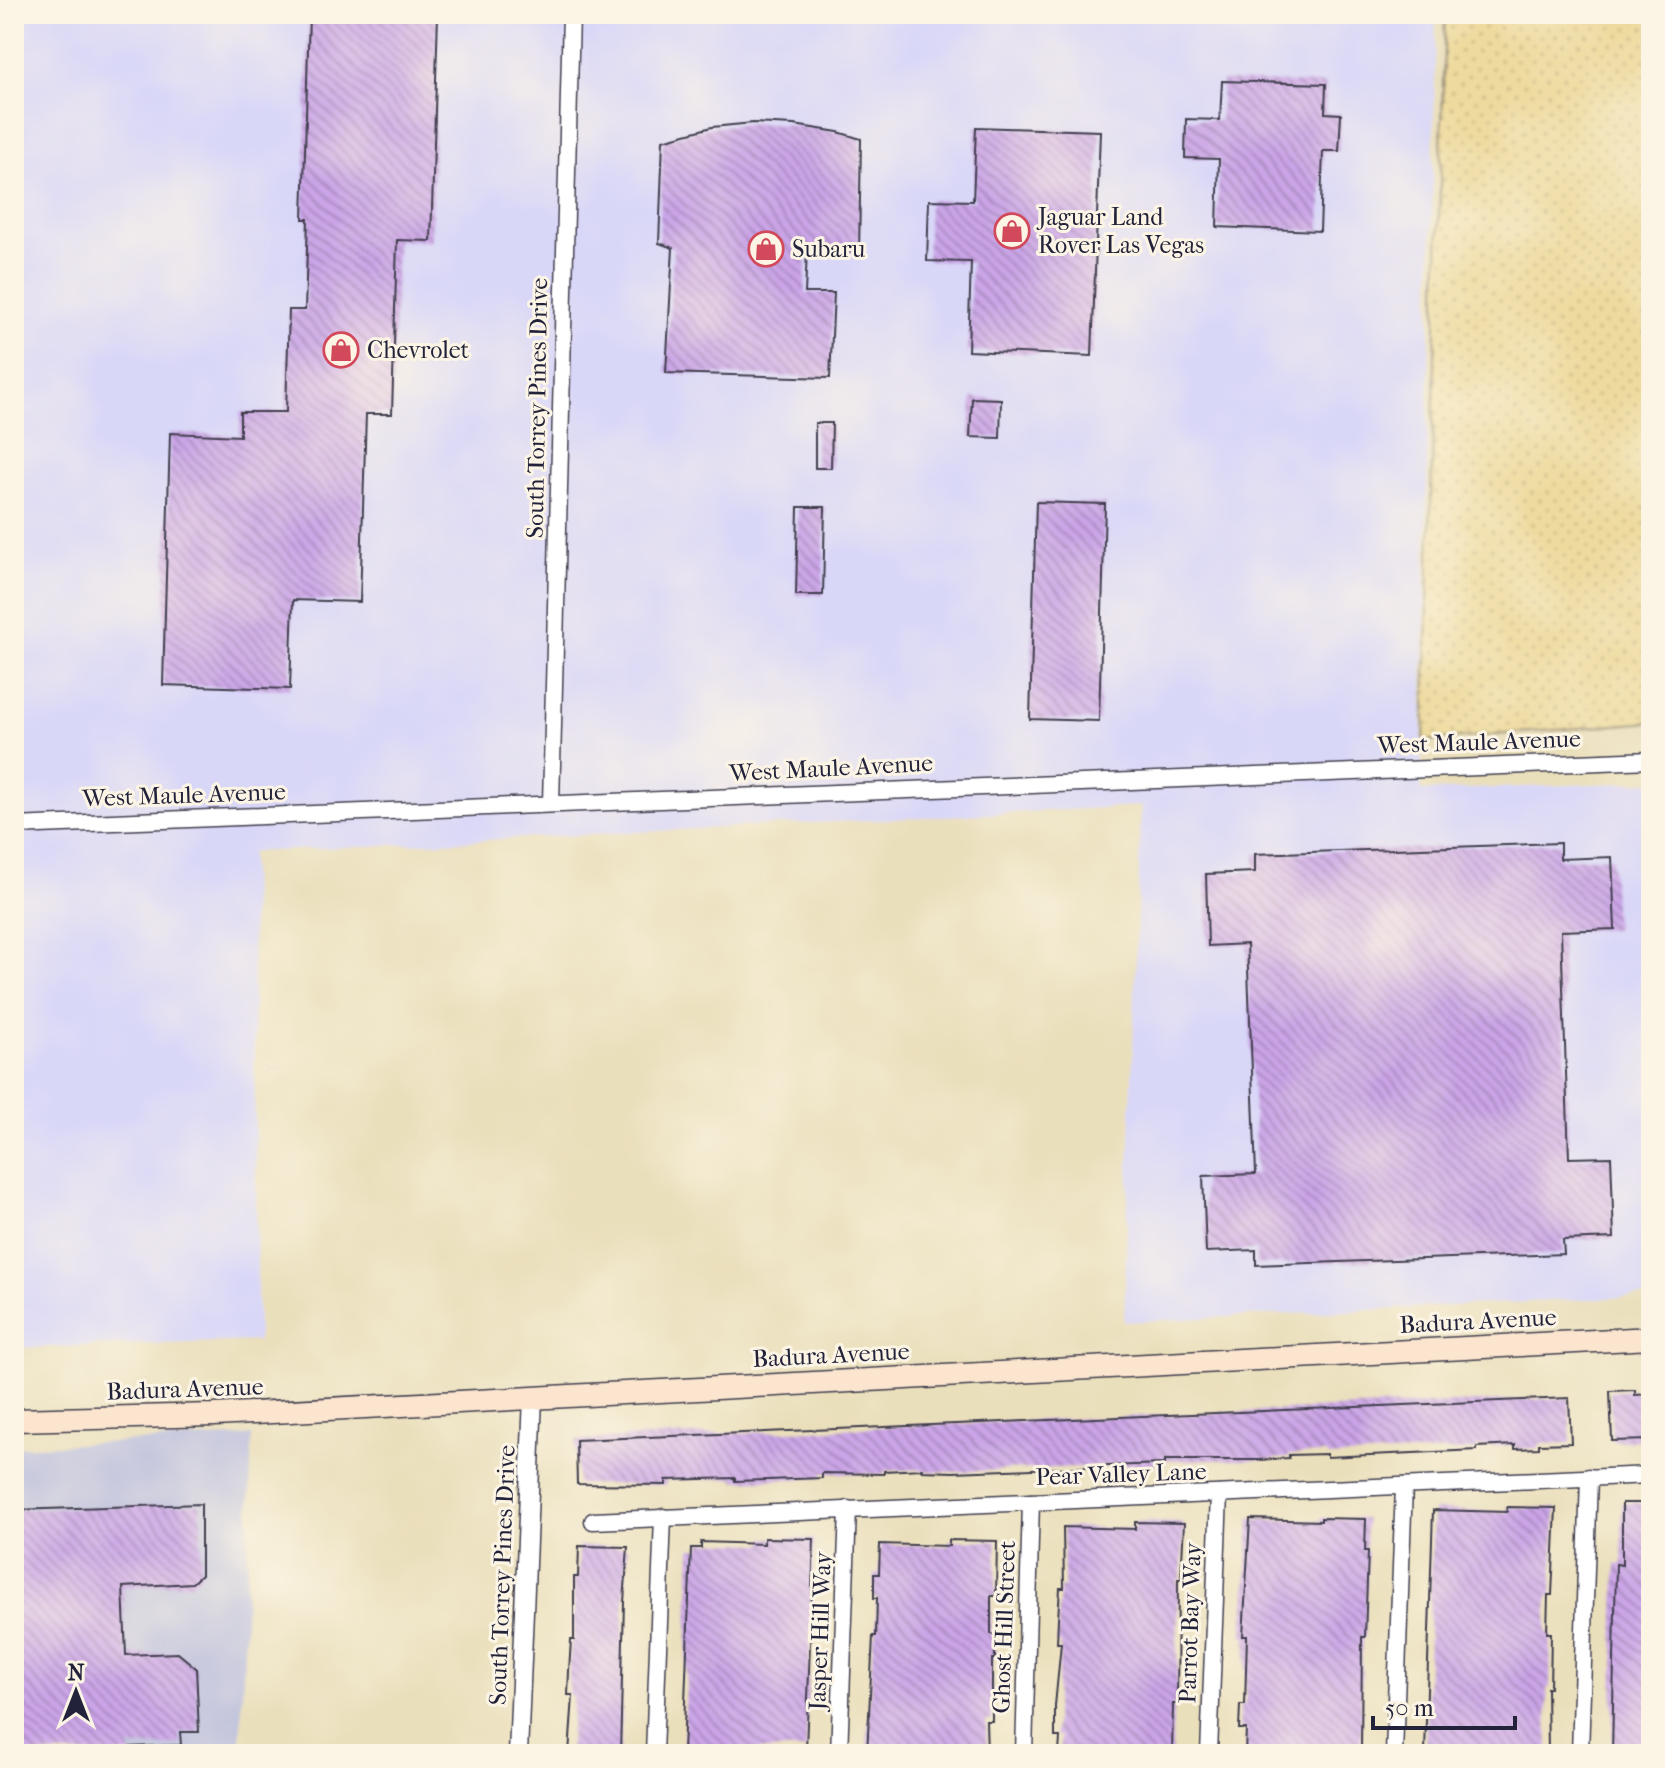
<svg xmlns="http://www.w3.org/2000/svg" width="1665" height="1768" font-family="'IM FELL French Canon',serif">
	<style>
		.built { fill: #d9d7f8 }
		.industrial { fill: #c0c2dd }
		.sand { fill: url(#sand-dots); stroke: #887e6c; stroke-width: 2 }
		.building { fill: url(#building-back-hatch) }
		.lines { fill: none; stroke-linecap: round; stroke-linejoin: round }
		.minor-casing { stroke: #403e4e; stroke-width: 19 }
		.tertiary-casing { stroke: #403e4e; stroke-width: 21 }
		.secondary-casing { stroke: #403e4e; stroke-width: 25 }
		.minor { stroke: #fff; stroke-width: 16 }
		.tertiary { stroke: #fff; stroke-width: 18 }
		.secondary { stroke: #fbe5cf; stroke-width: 22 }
		.labels { text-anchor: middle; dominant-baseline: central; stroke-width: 6; stroke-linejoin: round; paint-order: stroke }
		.poi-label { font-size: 24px; fill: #22223b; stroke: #fcf5e5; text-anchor: start }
		.street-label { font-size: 24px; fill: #22223b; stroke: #fcf5e5 }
	</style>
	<defs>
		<pattern id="sand-dots" width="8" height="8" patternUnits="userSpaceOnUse" patternTransform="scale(2)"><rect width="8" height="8" fill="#eeda9e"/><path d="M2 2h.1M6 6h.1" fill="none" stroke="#ccbb89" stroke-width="1.8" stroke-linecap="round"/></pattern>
		<pattern id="building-back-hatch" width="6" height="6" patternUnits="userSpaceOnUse" patternTransform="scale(2)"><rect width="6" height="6" fill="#cba5e7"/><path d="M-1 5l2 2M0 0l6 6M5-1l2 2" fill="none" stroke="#a486bc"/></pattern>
	</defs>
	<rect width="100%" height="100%" fill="#fcf5e5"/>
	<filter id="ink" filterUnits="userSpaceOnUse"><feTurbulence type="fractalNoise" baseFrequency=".0125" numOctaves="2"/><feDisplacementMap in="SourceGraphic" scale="16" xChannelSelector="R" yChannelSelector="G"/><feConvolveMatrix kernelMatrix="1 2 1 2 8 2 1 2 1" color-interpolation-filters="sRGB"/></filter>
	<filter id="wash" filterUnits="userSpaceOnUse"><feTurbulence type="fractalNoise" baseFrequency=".006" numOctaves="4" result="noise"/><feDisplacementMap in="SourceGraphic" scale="32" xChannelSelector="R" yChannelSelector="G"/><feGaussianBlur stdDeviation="1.8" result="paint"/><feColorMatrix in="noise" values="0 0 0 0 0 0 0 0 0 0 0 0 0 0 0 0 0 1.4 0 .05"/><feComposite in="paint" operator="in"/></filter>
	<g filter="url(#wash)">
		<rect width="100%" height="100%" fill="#eadfbb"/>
		<polygon class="built" points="14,14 1436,14 1421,791 1651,782 1651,1296 1124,1322 1141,806 251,852 258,1341 14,1348"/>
		<polygon class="industrial" points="252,1436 240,1754 14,1754 14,1447"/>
		<polygon class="sand" points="1445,14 1651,14 1651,722 1424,741"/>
		<g id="blocks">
			<g class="building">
				<polygon points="309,14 438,14 431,241 397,240 392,414 366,414 360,602 293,600 290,689 163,685 170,433 240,436 240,412 286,412 289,310 305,310 308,219 303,219"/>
				<polygon points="1222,81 1326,84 1325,113 1341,114 1339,151 1323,151 1320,231 1217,227 1219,159 1185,158 1186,119 1220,120"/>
				<polygon points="753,123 794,125 838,132 861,139 859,252 807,251 805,293 834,293 830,378 666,373 673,248 659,243 663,140 712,127"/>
				<polygon points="976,127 1100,131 1092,356 968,351 971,262 927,261 929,200 973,201"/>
				<polygon points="972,398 1001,399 1000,438 970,437"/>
				<polygon points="815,423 832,423 831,468 815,468"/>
				<polygon points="1036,502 1105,504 1099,721 1030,719"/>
				<polygon points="798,507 825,507 823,595 796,595"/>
				<polygon points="1560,843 1560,859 1612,857 1615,929 1561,931 1569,1158 1611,1157 1614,1238 1563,1240 1564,1254 1256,1265 1256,1250 1206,1252 1203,1176 1256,1174 1247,944 1208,946 1206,874 1255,872 1255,854"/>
				<polygon points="1635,1390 1635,1395 1651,1394 1651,1440 1612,1441 1610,1391"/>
				<polygon points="1569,1398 1571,1443 1539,1444 1539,1448 1515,1449 1515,1445 1477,1447 1477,1450 1327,1457 1327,1454 1289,1455 1289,1458 1259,1460 1165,1460 1165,1464 1134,1465 953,1472 922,1471 922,1469 884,1471 884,1474 822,1473 822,1478 735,1481 735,1478 666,1480 666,1485 577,1484 576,1440"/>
				<polygon points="1622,1503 1651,1503 1651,1754 1612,1754 1616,1564 1622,1565"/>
				<polygon points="201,1504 201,1575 192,1583 123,1587 126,1655 178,1653 196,1668 199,1732 180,1732 181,1745 130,1747 131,1754 14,1754 14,1510"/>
				<polygon points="1507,1507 1556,1508 1552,1595 1548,1595 1547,1633 1551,1633 1550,1688 1547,1688 1548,1751 1474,1749 1474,1754 1425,1752 1433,1510 1507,1512"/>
				<polygon points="1321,1518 1366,1519 1365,1551 1368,1551 1365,1637 1362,1637 1361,1754 1245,1754 1246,1729 1239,1729 1240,1705 1245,1705 1247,1636 1243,1636 1250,1519 1321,1521"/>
				<polygon points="1135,1522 1184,1523 1181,1579 1178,1579 1177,1704 1173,1704 1172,1754 1059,1754 1060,1737 1055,1737 1055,1706 1061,1643 1057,1643 1058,1619 1060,1588 1064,1588 1063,1527 1135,1529"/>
				<polygon points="764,1538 814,1539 806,1750 734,1750 734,1754 683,1753 691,1548 701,1548 701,1542 764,1544"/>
				<polygon points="949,1540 997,1541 996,1596 991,1596 991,1634 995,1635 995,1659 992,1659 992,1721 986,1721 987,1754 867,1754 873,1636 876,1636 877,1598 874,1598 874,1574 879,1574 880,1544 949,1546"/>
				<polygon points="579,1546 628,1547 624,1602 620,1754 569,1754 573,1695 568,1695 569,1671 571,1640 574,1640 574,1577 578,1577"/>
			</g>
		</g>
	</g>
	<g filter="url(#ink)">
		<use href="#blocks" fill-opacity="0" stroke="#403e4e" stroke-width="2"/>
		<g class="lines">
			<defs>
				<g id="minor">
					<polyline points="551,804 571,14"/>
					<polyline points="14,826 1651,760"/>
					<polyline points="593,1521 1651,1475"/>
					<polyline points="654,1754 663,1517"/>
					<polyline points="839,1754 848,1509"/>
					<polyline points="1024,1754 1031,1502"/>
					<polyline points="1209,1754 1219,1494"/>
					<polyline points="1394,1754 1404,1486"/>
					<polyline points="1580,1754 1589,1477"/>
				</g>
				<polyline id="tertiary" points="518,1754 533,1397"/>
				<polyline id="secondary" points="14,1420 215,1415 1651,1338"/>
			</defs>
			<use href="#minor" class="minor-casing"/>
			<use href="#tertiary" class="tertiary-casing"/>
			<use href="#secondary" class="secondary-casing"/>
			<use href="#minor" class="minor"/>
			<use href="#tertiary" class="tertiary"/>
			<use href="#secondary" class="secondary"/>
		</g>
	</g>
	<defs>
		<symbol id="shop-ring" viewBox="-11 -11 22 22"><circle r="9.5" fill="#fcf5e5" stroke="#d1495b" stroke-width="1.5"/><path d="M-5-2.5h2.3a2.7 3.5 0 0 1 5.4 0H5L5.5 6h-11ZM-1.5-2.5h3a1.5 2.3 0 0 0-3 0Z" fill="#d1495b"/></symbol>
	</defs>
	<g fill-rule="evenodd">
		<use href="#shop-ring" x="992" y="211" width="40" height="40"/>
		<use href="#shop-ring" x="746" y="229" width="40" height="40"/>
		<use href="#shop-ring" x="321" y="330" width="40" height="40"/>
	</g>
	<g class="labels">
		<g class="poi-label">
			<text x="1038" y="217">Jaguar Land<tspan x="1038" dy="28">Rover Las Vegas</tspan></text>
			<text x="792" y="249">Subaru</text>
			<text x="367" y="350">Chevrolet</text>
		</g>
		<g class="street-label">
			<text transform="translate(537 408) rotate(-89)">South Torrey Pines Drive</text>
			<text transform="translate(1479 742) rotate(-2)">West Maule Avenue</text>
			<text transform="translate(831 768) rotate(-3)">West Maule Avenue</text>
			<text transform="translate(184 795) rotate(-2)">West Maule Avenue</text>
			<text transform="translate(1478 1321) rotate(-3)">Badura Avenue</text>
			<text transform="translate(831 1355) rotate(-3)">Badura Avenue</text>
			<text transform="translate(185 1389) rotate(-2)">Badura Avenue</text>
			<text transform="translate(1121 1474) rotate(-2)">Pear Valley Lane</text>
			<text transform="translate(502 1575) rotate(-88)">South Torrey Pines Drive</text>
			<text transform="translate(1190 1623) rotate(-88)">Parrot Bay Way</text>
			<text transform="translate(1004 1627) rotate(-88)">Ghost Hill Street</text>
			<text transform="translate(820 1631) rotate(-88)">Jasper Hill Way</text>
		</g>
	</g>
	<rect width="1665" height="1768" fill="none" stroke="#fcf5e5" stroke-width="48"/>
	<g transform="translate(76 1692)" stroke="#fcf5e5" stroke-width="6" paint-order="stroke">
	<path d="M0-6L14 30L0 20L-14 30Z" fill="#22223b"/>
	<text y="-12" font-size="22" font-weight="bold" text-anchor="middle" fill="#22223b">N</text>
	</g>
	<path d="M1373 1716v12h142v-12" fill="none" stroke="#22223b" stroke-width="4"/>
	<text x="1385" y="1716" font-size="24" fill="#22223b" stroke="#fcf5e5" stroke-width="6" paint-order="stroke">50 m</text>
</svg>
